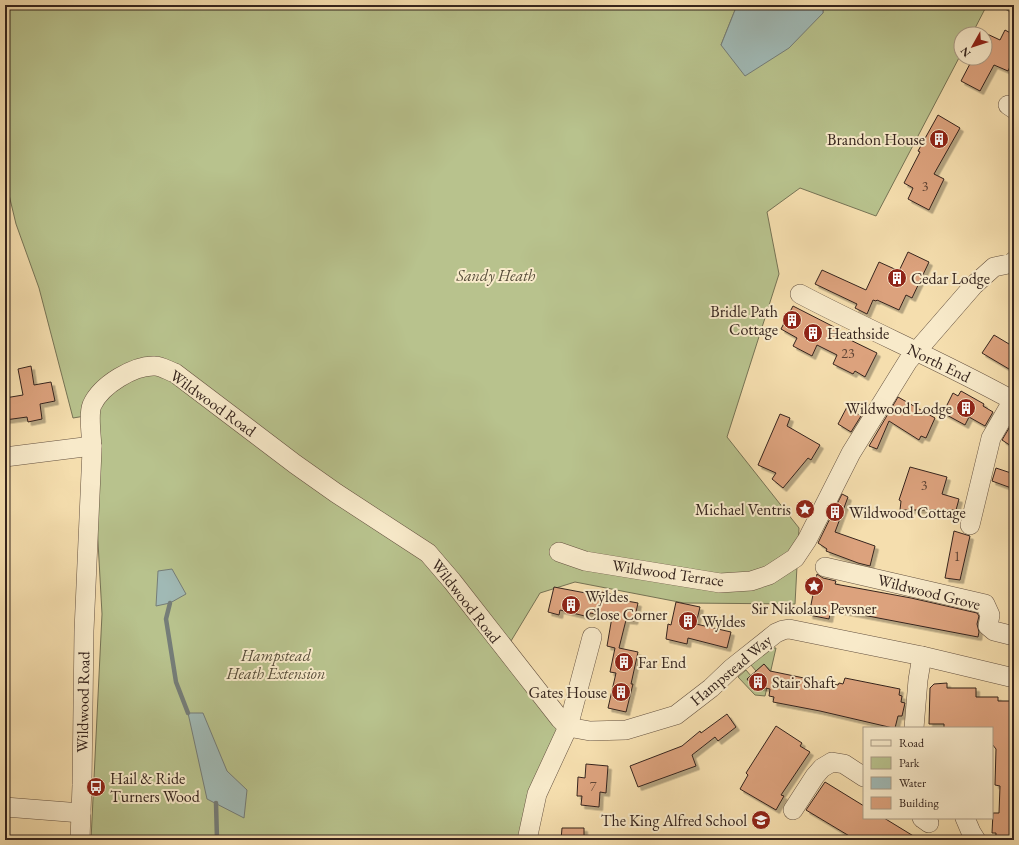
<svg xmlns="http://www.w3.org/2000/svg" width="1019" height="845" font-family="'EB Garamond',serif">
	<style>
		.green { fill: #b8c28d; stroke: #767355 }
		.water { fill: #a0b9b5; stroke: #757d78 }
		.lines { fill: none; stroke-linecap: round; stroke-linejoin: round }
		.stream { stroke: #757d78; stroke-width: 4.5 }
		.building { fill: #dca27d; stroke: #35241d; filter: url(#shadow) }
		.minor-casing { stroke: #655241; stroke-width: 20 }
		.minor { stroke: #f8eaca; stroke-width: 19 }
		.labels { text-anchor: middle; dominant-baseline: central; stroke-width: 4; stroke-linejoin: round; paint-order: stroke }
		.number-label { font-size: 14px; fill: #5f4435 }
		.poi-label { font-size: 16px; fill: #35241d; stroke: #f8eaca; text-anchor: start }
		.park-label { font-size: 16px; font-style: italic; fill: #564c39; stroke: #f8eaca }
		.street-label { font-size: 16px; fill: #35241d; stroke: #f8eaca }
	</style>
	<defs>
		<filter id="shadow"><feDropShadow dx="3.5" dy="3.5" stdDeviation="0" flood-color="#0004"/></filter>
	</defs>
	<rect width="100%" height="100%" fill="#f5deae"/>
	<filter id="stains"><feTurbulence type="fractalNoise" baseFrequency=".005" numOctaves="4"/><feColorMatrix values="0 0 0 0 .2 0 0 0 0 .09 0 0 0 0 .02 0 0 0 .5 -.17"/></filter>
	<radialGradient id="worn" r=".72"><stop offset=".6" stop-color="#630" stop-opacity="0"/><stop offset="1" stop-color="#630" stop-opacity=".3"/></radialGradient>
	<g class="green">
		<polygon points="5,5 737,5 721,45 823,13 823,5 987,5 972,34 961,34 961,54 876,216 800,188 767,212 779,274 727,437 799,528 795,604 684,603 575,582 540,593 505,651 560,719 529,840 91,840 102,614 91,415 73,418 39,288 16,224 5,178"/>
		<polygon points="998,5 1014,5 1014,14"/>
		<polygon points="773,648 776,648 765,696 755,695 738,677 746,670 751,676 747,679 751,684 755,683 759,687 768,669 764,664 756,671 751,665 768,650"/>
	</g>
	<g class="water">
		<polygon points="737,5 823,5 823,13 789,48 745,76 721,45"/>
		<polygon points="172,569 186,594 170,603 156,606 158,571"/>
		<polygon points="188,713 203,713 227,771 247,790 244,818 207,799"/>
	</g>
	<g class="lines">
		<g class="stream">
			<polyline points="170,603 166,619 176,682 188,713"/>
			<polyline points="216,803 217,840"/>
		</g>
	</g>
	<g class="building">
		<polygon points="1005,30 1014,35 1014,58 1008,71 994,65 980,91 961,81 973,58 985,58 985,33 1000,40"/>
		<polygon points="938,115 960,128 934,174 944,179 929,210 908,199 913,188 904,183 920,152 918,151"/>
		<polygon points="908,252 929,262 912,298 906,295 899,310 877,300 876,301 873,300 867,314 855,308 857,304 815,284 822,270 866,290 879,262 899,271"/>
		<polygon points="793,306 838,329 836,333 877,353 865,377 855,371 853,374 833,364 837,355 817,345 812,356 793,346 797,338 781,329"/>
		<polygon points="994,335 1014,347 1014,372 982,353"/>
		<polygon points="31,366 34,385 51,382 55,401 40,404 42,419 28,422 27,417 5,420 5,398 23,395 18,369"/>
		<polygon points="961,391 984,404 983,406 993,412 985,426 969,417 965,425 943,413 953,393 958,396"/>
		<polygon points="898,397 935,418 926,438 921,436 919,440 889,421 877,449 869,446"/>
		<polygon points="847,407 861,416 851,432 838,424"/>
		<polygon points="780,414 790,418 787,426 820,445 811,460 808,458 783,488 772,479 776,473 758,465"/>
		<polygon points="1012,423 1014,425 1014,448 1002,440"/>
		<polygon points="910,467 947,477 942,494 959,499 956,510 900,510 901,501 899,500"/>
		<polygon points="996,468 1014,474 1014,489 992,481"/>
		<polygon points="842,494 848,497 835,532 875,546 870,566 858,563 826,551 827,549 818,543"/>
		<polygon points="954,531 970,536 960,580 945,578"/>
		<polygon points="817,574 823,578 836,581 835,584 911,598 977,613 979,616 977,624 979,632 978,637 831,609 829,619 809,615"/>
		<polygon points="554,587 591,594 592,590 611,594 610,598 638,603 634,621 626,620 619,648 638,652 631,684 633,684 626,712 608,708 616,673 610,672 615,648 607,646 612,617 590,613 589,617 560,610 559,615 548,612"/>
		<polygon points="676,602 700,607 696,624 731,632 727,648 688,638 687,644 666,639 668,624 671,625"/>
		<polygon points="764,664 770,671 838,685 839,683 843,684 845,678 900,689 899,695 902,696 901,702 905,703 902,716 898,716 895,728 893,728 820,711 773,702 774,697 769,696 770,689 752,685 747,679"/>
		<polygon points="947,683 947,688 976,688 976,697 998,697 998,701 1014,701 1014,840 996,840 996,833 992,833 993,813 999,813 1000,786 995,785 996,749 992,744 992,728 944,728 944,724 929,724 930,688 934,684"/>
		<polygon points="727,714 736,727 718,741 715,737 692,755 696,766 638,787 630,766 682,746 700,731 701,733"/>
		<polygon points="776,726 802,743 800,746 810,752 781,795 784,796 776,810 740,789 748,775 746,773"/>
		<polygon points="586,764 608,766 606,793 600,792 599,807 581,805 582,796 577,796 578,777 585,778"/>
		<polygon points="825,782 864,806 864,818 884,818 920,840 856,840 806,810"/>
		<polygon points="562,828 584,828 584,840 561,840"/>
	</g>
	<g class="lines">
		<defs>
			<g id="minor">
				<polyline points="1008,105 1014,109"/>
				<path d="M800 294C870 331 944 362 1014 401"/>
				<polyline points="5,457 92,446"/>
				<polyline points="970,525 991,438 1013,400"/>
				<polyline points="559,552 585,561 720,583 751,581 769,575 795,558 807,540 851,453 908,361 974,285 994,267 1013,263 1014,261"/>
				<polyline points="825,567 985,604 990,615 988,626 994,631 1014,636"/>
				<polyline points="568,727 590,731 626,730 676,715 711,688 732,668 776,633 783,630 789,629 922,656 1014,678"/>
				<polyline points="914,728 918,680 922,656"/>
				<polyline points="5,807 81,813"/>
				<polyline points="793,810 815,776 822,768 832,762 844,764 864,777"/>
				<polyline points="922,818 929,823"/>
				<polyline points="965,818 971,832 976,840"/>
				<path d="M80 840 82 785 84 631 92 450C92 439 88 415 92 405 101 385 134 365 155 366 161 366 169 371 175 373L295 464 336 493 428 553 452 581 560 719 568 727"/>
				<polyline points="527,840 537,794 568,727 592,637"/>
			</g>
		</defs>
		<use href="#minor" class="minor-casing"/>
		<use href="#minor" class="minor"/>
	</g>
	<defs>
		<symbol id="building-disc" viewBox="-11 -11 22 22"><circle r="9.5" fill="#8f2418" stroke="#f8eaca"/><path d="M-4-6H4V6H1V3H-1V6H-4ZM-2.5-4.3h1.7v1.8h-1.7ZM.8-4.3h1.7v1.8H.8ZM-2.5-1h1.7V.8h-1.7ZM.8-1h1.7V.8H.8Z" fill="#fff"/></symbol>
		<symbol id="sight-disc" viewBox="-11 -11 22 22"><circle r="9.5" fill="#8f2418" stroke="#f8eaca"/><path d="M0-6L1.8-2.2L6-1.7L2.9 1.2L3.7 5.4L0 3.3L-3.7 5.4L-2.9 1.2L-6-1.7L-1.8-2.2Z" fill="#fff"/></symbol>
		<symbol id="bus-disc" viewBox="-11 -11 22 22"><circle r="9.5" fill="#8f2418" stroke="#f8eaca"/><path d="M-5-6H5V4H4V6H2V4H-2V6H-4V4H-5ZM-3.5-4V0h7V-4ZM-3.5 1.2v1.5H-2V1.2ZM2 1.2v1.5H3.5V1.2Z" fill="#fff"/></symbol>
		<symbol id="school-disc" viewBox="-11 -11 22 22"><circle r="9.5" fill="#8f2418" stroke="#f8eaca"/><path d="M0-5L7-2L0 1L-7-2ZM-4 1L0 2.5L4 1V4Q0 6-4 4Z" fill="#fff"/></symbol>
	</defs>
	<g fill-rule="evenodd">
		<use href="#building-disc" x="928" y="128" width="22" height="22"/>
		<use href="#building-disc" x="886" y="267" width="22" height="22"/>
		<use href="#building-disc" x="781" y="309" width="22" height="22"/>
		<use href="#building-disc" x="802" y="322" width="22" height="22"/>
		<use href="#building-disc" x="955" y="397" width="22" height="22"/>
		<use href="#sight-disc" x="794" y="498" width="22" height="22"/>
		<use href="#building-disc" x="824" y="501" width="22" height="22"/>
		<use href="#sight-disc" x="803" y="575" width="22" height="22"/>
		<use href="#building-disc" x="560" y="594" width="22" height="22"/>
		<use href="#building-disc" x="677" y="610" width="22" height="22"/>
		<use href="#building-disc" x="613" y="651" width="22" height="22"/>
		<use href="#building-disc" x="747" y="671" width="22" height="22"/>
		<use href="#building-disc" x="610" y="681" width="22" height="22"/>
		<use href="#bus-disc" x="85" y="776" width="22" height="22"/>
		<use href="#school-disc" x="750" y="809" width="22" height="22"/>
	</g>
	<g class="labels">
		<g class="number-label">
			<text x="925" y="186">3</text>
			<text x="848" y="353">23</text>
			<text x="924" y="485">3</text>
			<text x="957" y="556">1</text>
			<text x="593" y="786">7</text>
		</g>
		<g class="poi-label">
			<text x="925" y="139" text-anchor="end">Brandon House</text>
			<text x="911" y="278">Cedar Lodge</text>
			<text x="778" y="311" text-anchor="end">Bridle Path<tspan x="778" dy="18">Cottage</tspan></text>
			<text x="827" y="333">Heathside</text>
			<text x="952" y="408" text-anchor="end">Wildwood Lodge</text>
			<text x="791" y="509" text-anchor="end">Michael Ventris</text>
			<text x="849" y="512">Wildwood Cottage</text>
			<text x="585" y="596">Wyldes<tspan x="585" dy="18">Close Corner</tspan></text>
			<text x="814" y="608" text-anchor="middle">Sir Nikolaus Pevsner</text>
			<text x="702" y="621">Wyldes</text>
			<text x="638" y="662">Far End</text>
			<text x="772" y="682">Stair Shaft</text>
			<text x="607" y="692" text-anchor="end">Gates House</text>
			<text x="110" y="778">Hail &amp; Ride<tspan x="110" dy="18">Turners Wood</tspan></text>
			<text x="747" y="820" text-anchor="end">The King Alfred School</text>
		</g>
		<g class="park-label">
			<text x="496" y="275">Sandy Heath</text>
			<text x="276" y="655">Hampstead<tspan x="276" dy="18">Heath Extension</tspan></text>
		</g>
		<g class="street-label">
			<text transform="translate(939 363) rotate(26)">North End</text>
			<text transform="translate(213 403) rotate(36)">Wildwood Road</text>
			<text transform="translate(668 573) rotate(8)">Wildwood Terrace</text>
			<text transform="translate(929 592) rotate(14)">Wildwood Grove</text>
			<text transform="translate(466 601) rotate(52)">Wildwood Road</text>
			<text transform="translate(731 670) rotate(-40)">Hampstead Way</text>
			<text transform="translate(83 702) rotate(-89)">Wildwood Road</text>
		</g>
	</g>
	<rect width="1019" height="845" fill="none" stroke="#f5deae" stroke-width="20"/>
	<rect x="6" y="6" width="1007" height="833" fill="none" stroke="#35241d" stroke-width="2"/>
	<rect x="10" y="10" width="999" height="825" fill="none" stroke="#35241d"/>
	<rect x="863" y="727" width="130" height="92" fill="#f8eaca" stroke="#aa9b85"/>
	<rect x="871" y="740" width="20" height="6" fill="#f8eaca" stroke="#aa9b85"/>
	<text x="899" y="747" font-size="12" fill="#35241d">Road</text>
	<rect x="871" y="757" width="20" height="12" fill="#b8c28d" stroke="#aa9b85"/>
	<text x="899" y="767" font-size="12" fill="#35241d">Park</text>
	<rect x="871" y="777" width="20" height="12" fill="#a0b9b5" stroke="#aa9b85"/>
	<text x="899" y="787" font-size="12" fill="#35241d">Water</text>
	<rect x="871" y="797" width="20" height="12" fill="#dca27d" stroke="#aa9b85"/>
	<text x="899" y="807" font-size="12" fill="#35241d">Building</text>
	<g transform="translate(973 46) rotate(231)"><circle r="19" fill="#f8eaca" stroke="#aa9b85"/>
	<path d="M0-3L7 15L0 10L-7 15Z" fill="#8f2418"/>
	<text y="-6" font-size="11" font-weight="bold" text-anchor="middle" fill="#35241d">N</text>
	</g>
	<rect width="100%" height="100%" filter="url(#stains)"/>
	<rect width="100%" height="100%" fill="url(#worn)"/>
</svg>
